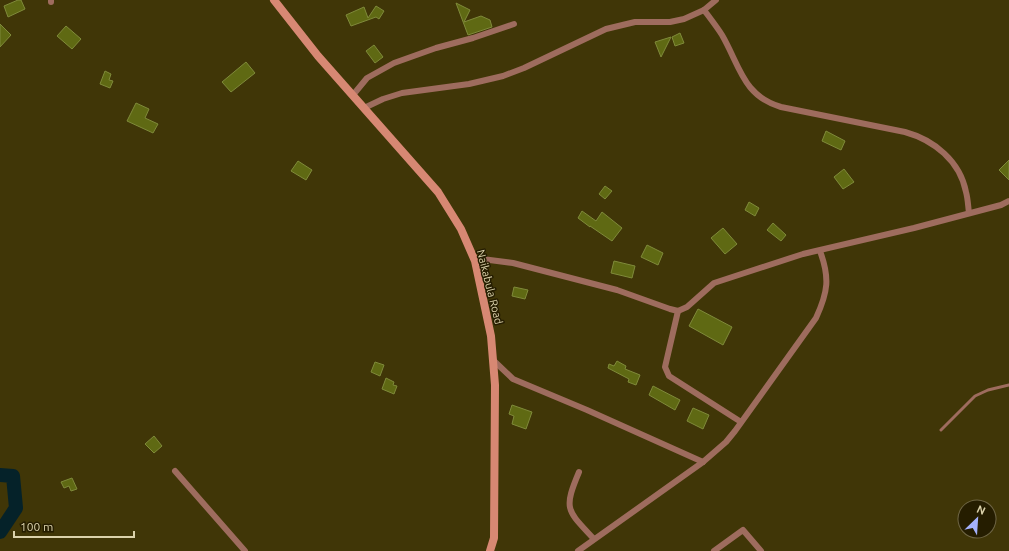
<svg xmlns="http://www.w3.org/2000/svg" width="1009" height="551" font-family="Ubuntu,sans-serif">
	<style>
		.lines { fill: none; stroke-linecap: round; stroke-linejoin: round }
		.river { stroke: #052229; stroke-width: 14 }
		.building { fill: #5f6913; stroke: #7f8a3a }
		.lane { stroke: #9e6c5e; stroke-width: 3 }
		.street { stroke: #9e6c5e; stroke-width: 6 }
		.secondary { stroke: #d78873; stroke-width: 8 }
		.labels { text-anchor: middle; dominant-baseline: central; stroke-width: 3; stroke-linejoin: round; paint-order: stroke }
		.street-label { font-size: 11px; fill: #dbd2ab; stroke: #251d00 }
	</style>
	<rect width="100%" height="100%" fill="#403607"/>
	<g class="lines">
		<polyline class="river" points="0,475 13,476 16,508 0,532"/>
	</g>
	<g class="building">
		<polygon points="18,0 21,0 25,9 8,17 4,6"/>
		<polygon points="456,3 470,10 464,22 481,16 490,20 492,27 468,35"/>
		<polygon points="376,6 384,11 379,19 376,17 351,26 346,15 364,7 368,18"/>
		<polygon points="0,24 11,35 0,47"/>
		<polygon points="66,26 81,39 72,49 57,36"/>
		<polygon points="680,33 684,43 675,46 672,37"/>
		<polygon points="671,37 661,57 655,42"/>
		<polygon points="374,45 383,57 375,63 366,51"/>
		<polygon points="246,62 255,73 231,92 222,82"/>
		<polygon points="105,71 111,74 109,80 113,81 110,88 100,84"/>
		<polygon points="136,103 149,109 145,118 158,124 153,133 127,121"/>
		<polygon points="826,131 845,141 841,150 822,141"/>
		<polygon points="1009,160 1009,180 999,170"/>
		<polygon points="298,161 312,170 306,180 291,171"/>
		<polygon points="844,169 854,182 843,189 834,177"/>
		<polygon points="605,186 612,191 605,199 599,194"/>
		<polygon points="749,202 759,208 755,216 745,210"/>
		<polygon points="582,211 596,221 602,212 622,228 612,241 590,226 590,227 578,218"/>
		<polygon points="773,223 786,235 781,241 767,230"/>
		<polygon points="723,228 737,244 725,254 711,238"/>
		<polygon points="647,245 663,253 658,265 641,257"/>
		<polygon points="614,261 635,266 632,278 611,273"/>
		<polygon points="514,287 528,290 525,299 512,296"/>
		<polygon points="698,309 732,327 723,345 689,326"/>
		<polygon points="617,361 626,366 625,369 640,375 636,385 628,382 629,379 608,368 609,364 614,366"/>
		<polygon points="375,362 384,365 380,376 371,372"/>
		<polygon points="386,378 394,382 393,385 397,386 394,394 382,389"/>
		<polygon points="653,386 680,400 675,410 649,395"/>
		<polygon points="512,405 532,412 526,429 512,424 514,416 509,414"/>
		<polygon points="693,408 709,415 703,429 687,421"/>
		<polygon points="154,436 162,446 154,453 145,444"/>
		<polygon points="72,478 77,489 71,491 69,486 64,488 61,482"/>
	</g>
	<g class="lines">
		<polyline class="lane" points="941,430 975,396 988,390 1009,385"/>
		<g class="street">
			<polyline points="51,2 51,0"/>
			<path d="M704 10C710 18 717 27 722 35 740 66 743 96 781 107L905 132C934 140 960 161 966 192 968 199 968 206 969 213"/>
			<polyline points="353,95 367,78 394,63 436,48 473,38 514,24"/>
			<polyline points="364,108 383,99 402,93 469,84 503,76 524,68 606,29 635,22 670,22 684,19 704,10 716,0"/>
			<polyline points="475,261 482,259 513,263 617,290 670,309 678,311 687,307 714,283 803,254 914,228 1001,205 1009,201"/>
			<polyline points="678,311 665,367 669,376 741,422"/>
			<polyline points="493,360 513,379 587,410 703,462"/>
			<polyline points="175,471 245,551"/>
			<path d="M579 472C563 510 567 510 594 539"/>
			<path d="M578 551 703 462 726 442 735 431 816 318C828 292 830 278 820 251"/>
			<polyline points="714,551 743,530 761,551"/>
		</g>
		<polyline class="secondary" points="274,0 318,56 438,192 461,229 475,261 491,336 495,385 494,538 490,551"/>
	</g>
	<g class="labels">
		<g class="street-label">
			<text transform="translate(490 287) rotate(76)">Naikabula Road</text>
		</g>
	</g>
	<g transform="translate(977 519) rotate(25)"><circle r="19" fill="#251d00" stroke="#6e6544"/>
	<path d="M0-3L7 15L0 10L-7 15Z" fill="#a4b1fc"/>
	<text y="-6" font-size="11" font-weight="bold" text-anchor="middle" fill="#dbd2ab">N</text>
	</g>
	<path d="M14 531v6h120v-6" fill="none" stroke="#dbd2ab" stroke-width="2"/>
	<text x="20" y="531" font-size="12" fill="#dbd2ab" stroke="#251d00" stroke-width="3" paint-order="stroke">100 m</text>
</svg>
